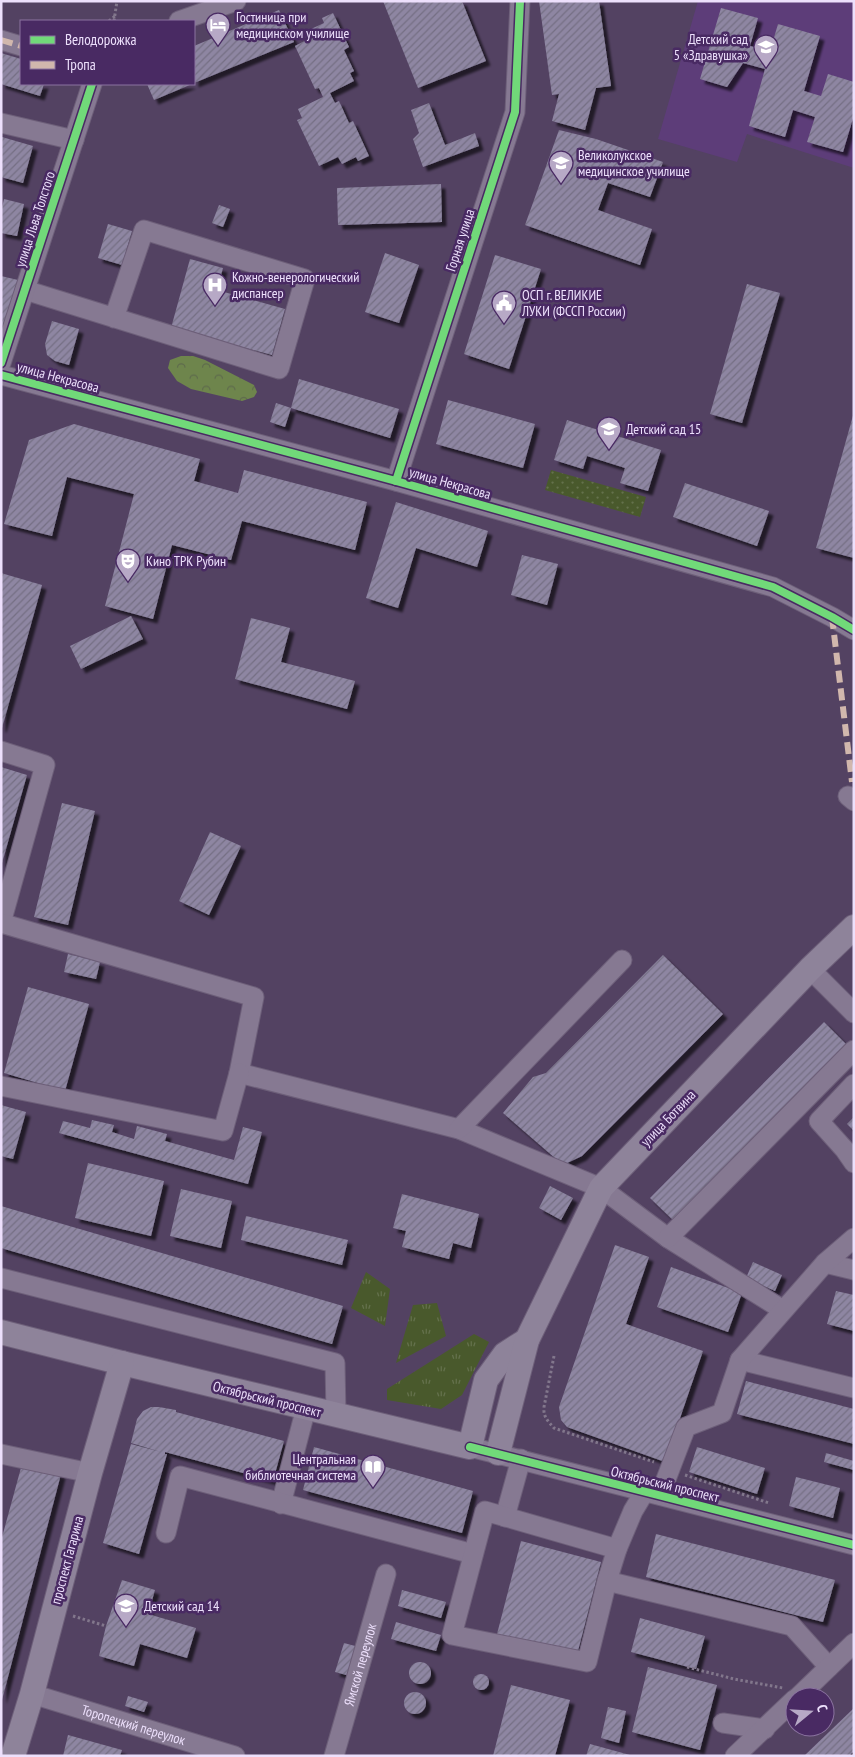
<svg xmlns="http://www.w3.org/2000/svg" width="855" height="1757" font-family="'PT Sans Narrow',sans-serif">
	<style>
		.built { fill: #5d3d79 }
		.grass { fill: url(#grass-tufts) }
		.forest { fill: url(#forest-crowns) }
		.park { fill: url(#park-dots) }
		.building { fill: url(#building-hatch); filter: url(#shadow) }
		.lines { fill: none; stroke-linecap: round; stroke-linejoin: round }
		.minor-casing { stroke: #6d5f79; stroke-width: 21 }
		.major-casing { stroke: #6d5f79; stroke-width: 26 }
		.path { stroke: #82778c; stroke-width: 3; stroke-dasharray: 2.5 2.5; stroke-linecap: butt }
		.minor { stroke: #867992; stroke-width: 19 }
		.major { stroke: #8e839a; stroke-width: 24 }
		.quiet { stroke: #d1b7ad; stroke-width: 6; stroke-dasharray: 12 6; stroke-linecap: butt }
		.cycleway-casing { stroke: #492a63; stroke-width: 11 }
		.cycleway { stroke: #71d979; stroke-width: 8 }
		.labels { text-anchor: middle; dominant-baseline: central; stroke-width: 5; stroke-linejoin: round; paint-order: stroke }
		.poi-label { font-size: 14px; fill: #ede0fc; stroke: #492a63; text-anchor: start }
		.street-label { font-size: 14px; fill: #ede0fc; stroke: #492a63 }
	</style>
	<defs>
		<pattern id="grass-tufts" width="24" height="20" patternUnits="userSpaceOnUse" patternTransform="scale(1.25)"><rect width="24" height="20" fill="#49592c"/><path d="M3 7l-1-3M5 7V3M7 7l1-3M15 17l-1-3M17 17v-4M19 17l1-3" fill="none" stroke="#64714c"/></pattern>
		<pattern id="forest-crowns" width="20" height="18" patternUnits="userSpaceOnUse" patternTransform="scale(1.25)"><rect width="20" height="18" fill="#6e854c"/><path d="M2 6a3 3 0 1 1 6 0M12 15a3 3 0 1 1 6 0" fill="none" stroke="#5e6b4c"/></pattern>
		<pattern id="park-dots" width="8" height="8" patternUnits="userSpaceOnUse" patternTransform="scale(1.25)"><rect width="8" height="8" fill="#49592c"/><path d="M2 2h.1M6 6h.1" fill="none" stroke="#64714c" stroke-width="1.8" stroke-linecap="round"/></pattern>
		<pattern id="building-hatch" width="6" height="6" patternUnits="userSpaceOnUse" patternTransform="scale(1.25)"><rect width="6" height="6" fill="#8e86a2"/><path d="M-1 1l2-2M0 6l6-6M5 7l2-2" fill="none" stroke="#756f84"/></pattern>
		<filter id="shadow"><feDropShadow dx="4.5" dy="4.5" stdDeviation="1" flood-color="#0009"/></filter>
	</defs>
	<rect width="100%" height="100%" fill="#534262"/>
	<polygon class="built" points="698,1 854,1 854,168 747,134 737,162 658,139"/>
	<g class="grass">
		<polygon points="366,1272 390,1289 385,1326 351,1308"/>
		<polygon points="437,1303 446,1336 396,1363 413,1305"/>
		<polygon points="474,1334 489,1342 462,1395 441,1409 387,1400 387,1389"/>
	</g>
	<polygon class="forest" points="181,356 193,356 205,360 254,385 257,392 254,397 242,401 191,389 177,381 168,368 170,360"/>
	<polygon class="park" points="551,470 646,497 640,517 545,490"/>
	<g class="building">
		<polygon points="383,1 462,1 486,61 418,88"/>
		<polygon points="539,1 599,1 611,86 596,88 585,130 552,121 559,94 552,95"/>
		<polygon points="721,8 758,18 750,46 770,51 778,24 820,36 804,91 821,96 828,74 854,82 854,115 843,152 807,142 815,117 793,110 785,137 749,126 765,69 743,63 727,87 700,79"/>
		<polygon points="279,10 294,42 194,83 194,46"/>
		<polygon points="333,13 349,47 344,50 354,71 350,73 354,81 330,93 335,103 339,101 349,123 353,121 369,156 358,161 356,157 342,164 338,157 319,166 297,120 302,118 298,109 323,97 319,88 315,89 295,46 314,36 311,29 324,23 322,18"/>
		<polygon points="1,53 21,59 21,84 44,84 40,96 1,84"/>
		<polygon points="147,84 192,84 154,100"/>
		<polygon points="429,103 445,145 475,133 479,146 423,167 413,139 419,133 411,110"/>
		<polygon points="559,130 596,139 663,162 650,197 608,183 598,210 652,229 640,265 525,225"/>
		<polygon points="2,137 33,146 23,183 1,177"/>
		<polygon points="441,184 442,222 338,225 337,188"/>
		<polygon points="4,199 24,204 17,236 1,233 1,212"/>
		<polygon points="219,205 230,209 223,227 212,223"/>
		<polygon points="108,224 132,231 122,265 98,258"/>
		<polygon points="385,253 419,265 399,323 365,312"/>
		<polygon points="495,255 541,269 509,369 464,354"/>
		<polygon points="190,259 223,268 217,290 285,309 272,355 171,328"/>
		<polygon points="1,276 18,280 4,334 1,333"/>
		<polygon points="747,284 780,293 742,423 710,414"/>
		<polygon points="52,321 79,329 69,365 55,361 47,355 45,344"/>
		<polygon points="299,379 399,409 390,438 291,408"/>
		<polygon points="448,400 535,424 523,468 436,444"/>
		<polygon points="276,403 291,408 285,427 270,422"/>
		<polygon points="854,412 854,558 816,548"/>
		<polygon points="567,420 661,450 648,491 620,483 625,468 587,456 583,469 554,460"/>
		<polygon points="74,424 200,459 194,481 238,493 244,470 367,502 355,550 242,521 231,560 172,545 153,619 105,606 134,494 67,477 52,536 4,524 29,440"/>
		<polygon points="685,483 769,511 757,546 673,517"/>
		<polygon points="396,502 488,531 477,567 416,548 398,608 366,598"/>
		<polygon points="522,555 558,564 547,605 511,595"/>
		<polygon points="1,573 42,585 2,728 1,728"/>
		<polygon points="131,616 143,639 81,669 70,646"/>
		<polygon points="251,618 290,628 281,662 355,681 347,709 235,679"/>
		<polygon points="1,767 27,775 2,863 1,863"/>
		<polygon points="62,803 95,811 68,925 34,917"/>
		<polygon points="210,832 241,846 209,915 179,901"/>
		<polygon points="68,954 100,962 96,979 64,972"/>
		<polygon points="663,955 723,1014 582,1156 563,1165 503,1113 533,1077 546,1073"/>
		<polygon points="28,987 89,1004 65,1091 4,1073"/>
		<polygon points="824,1022 848,1046 675,1222 650,1198"/>
		<polygon points="1,1105 26,1112 13,1159 1,1156"/>
		<polygon points="854,1117 854,1131 847,1124"/>
		<polygon points="92,1120 114,1125 112,1132 134,1139 137,1126 167,1134 165,1141 234,1160 243,1127 262,1132 248,1184 59,1133 63,1121 90,1128"/>
		<polygon points="88,1163 164,1181 151,1236 75,1218"/>
		<polygon points="550,1186 573,1198 561,1220 539,1208"/>
		<polygon points="181,1189 232,1201 221,1248 170,1236"/>
		<polygon points="402,1194 479,1214 471,1248 453,1243 449,1259 402,1247 406,1231 393,1228"/>
		<polygon points="1,1206 343,1306 332,1344 1,1248"/>
		<polygon points="246,1216 348,1240 342,1265 241,1240"/>
		<polygon points="615,1245 649,1257 626,1324 703,1351 665,1462 567,1427 561,1420 559,1407"/>
		<polygon points="753,1262 782,1275 775,1291 746,1278"/>
		<polygon points="671,1267 742,1293 728,1332 657,1307"/>
		<polygon points="836,1291 854,1295 854,1331 827,1324"/>
		<polygon points="746,1381 854,1409 854,1444 737,1414"/>
		<polygon points="151,1407 159,1407 176,1410 176,1412 284,1441 273,1481 165,1452 165,1454 167,1454 139,1554 103,1543 131,1444 161,1452 131,1443 137,1419 143,1411"/>
		<polygon points="314,1447 473,1491 462,1533 303,1490"/>
		<polygon points="697,1447 765,1468 757,1494 689,1472"/>
		<polygon points="826,1453 854,1461 854,1470 824,1462"/>
		<polygon points="22,1464 61,1474 2,1700 1,1541"/>
		<polygon points="796,1477 840,1488 833,1518 789,1506"/>
		<polygon points="656,1534 835,1580 823,1622 646,1577"/>
		<polygon points="521,1541 601,1562 577,1655 497,1634"/>
		<polygon points="122,1580 155,1590 148,1614 196,1628 187,1658 140,1644 134,1666 99,1656 106,1626"/>
		<polygon points="402,1590 446,1602 441,1618 398,1606"/>
		<polygon points="640,1618 705,1636 696,1669 631,1652"/>
		<polygon points="396,1622 441,1635 436,1651 391,1639"/>
		<polygon points="344,1643 359,1647 350,1676 335,1672"/>
		<circle cx="420" cy="1673" r="11"/>
		<polygon points="648,1667 717,1685 700,1750 632,1732"/>
		<circle cx="481" cy="1682" r="8"/>
		<polygon points="511,1685 570,1700 555,1756 493,1756"/>
		<circle cx="415" cy="1703" r="11"/>
		<polygon points="128,1696 148,1702 144,1712 125,1706"/>
		<polygon points="608,1707 626,1711 619,1743 601,1738"/>
		<polygon points="854,1708 854,1751 849,1756 804,1756"/>
		<polygon points="68,1735 122,1750 120,1756 63,1756"/>
		<polygon points="590,1744 630,1755 629,1756 586,1756"/>
	</g>
	<g class="lines">
		<defs>
			<g id="minor">
				<polyline points="179,21 236,1"/>
				<polyline points="1,40 21,46"/>
				<polyline points="1,123 74,140"/>
				<polyline points="25,290 279,369 305,279 144,230 114,318"/>
				<polyline points="1,363 92,84"/>
				<polyline points="1,375 396,481 773,587 832,617 854,630"/>
				<polyline points="396,481 515,112 520,1"/>
				<polyline points="1,751 45,765 1,923"/>
				<polyline points="848,796 854,801"/>
				<polyline points="1,923 254,997 239,1073 459,1129 601,1188 668,1238 783,1310"/>
				<polyline points="810,969 854,1013"/>
				<polyline points="854,1084 819,1121 845,1150 854,1163"/>
				<polyline points="1,1086 223,1131 239,1073"/>
				<polyline points="459,1129 622,960"/>
				<polyline points="668,1238 854,1050"/>
				<polyline points="825,1263 854,1270"/>
				<polyline points="1,1278 335,1363 336,1415"/>
				<polyline points="740,1360 854,1388"/>
				<polyline points="470,1447 854,1545"/>
				<polyline points="1,1454 90,1473"/>
				<polyline points="660,1495 686,1427 722,1413 740,1360 825,1263 854,1238"/>
				<polyline points="281,1504 306,1408"/>
				<polyline points="505,1517 521,1459"/>
				<polyline points="166,1533 180,1476 473,1554"/>
				<polyline points="617,1549 633,1511 645,1491"/>
				<polyline points="607,1581 617,1549 485,1511 452,1635 587,1662 607,1581 792,1626 829,1667"/>
				<path id="s1" d="M32 1694 235 1756"/>
				<polyline points="798,1697 854,1643"/>
				<polyline points="723,1723 765,1729"/>
				<path id="s2" d="M334 1756 386 1574"/>
				<polyline points="735,1756 795,1699"/>
			</g>
			<g id="major">
				<polyline points="1,1332 122,1363 470,1447 486,1380 505,1354 527,1340"/>
				<polyline points="498,1453 527,1340 601,1188 810,969 854,927"/>
				<polyline points="13,1756 32,1694 90,1473 122,1363"/>
			</g>
		</defs>
		<use href="#minor" class="minor-casing"/>
		<use href="#major" class="major-casing"/>
		<g class="path">
			<polyline points="109,21 115,16"/>
			<polyline points="114,21 117,1"/>
			<path d="M554 1356 544 1407C543 1417 548 1421 554 1428L654 1462"/>
			<polyline points="685,1475 769,1503"/>
			<polyline points="73,1616 106,1626"/>
			<polyline points="687,1667 734,1679 783,1688"/>
		</g>
		<use href="#minor" class="minor"/>
		<use href="#major" class="major"/>
		<g class="quiet">
			<polyline points="1,40 21,46"/>
			<polyline points="832,617 852,782"/>
		</g>
		<defs>
			<g id="cycleway">
				<polyline points="1,363 92,84"/>
				<polyline points="1,375 396,481 773,587 832,617 854,630"/>
				<polyline points="396,481 515,112 520,1"/>
				<polyline points="470,1447 854,1545"/>
			</g>
		</defs>
		<use href="#cycleway" class="cycleway-casing"/>
		<use href="#cycleway" class="cycleway"/>
	</g>
	<defs>
		<symbol id="hotel-pin" viewBox="-11 -11 22 30"><path d="M0 17L-7.5 6A9.5 9.5 0 1 1 7.5 6Z" fill="#b7a9c6" stroke="#492a63"/><path d="M-6-4.5h1.5V1H6V5H4.5V3h-9V5H-6ZM-4 0a1.8 1.8 0 1 1 3.6 0ZM.5 0V-2.5h3Q6-2.5 6 0Z" fill="#fff"/></symbol>
		<symbol id="school-pin" viewBox="-11 -11 22 30"><path d="M0 17L-7.5 6A9.5 9.5 0 1 1 7.5 6Z" fill="#b7a9c6" stroke="#492a63"/><path d="M0-5L7-2L0 1L-7-2ZM-4 1L0 2.5L4 1V4Q0 6-4 4Z" fill="#fff"/></symbol>
		<symbol id="university-pin" viewBox="-11 -11 22 30"><path d="M0 17L-7.5 6A9.5 9.5 0 1 1 7.5 6Z" fill="#b7a9c6" stroke="#492a63"/><path d="M0-5L7-2L0 1L-7-2ZM-4 1L0 2.5L4 1V4Q0 6-4 4Z" fill="#fff"/></symbol>
		<symbol id="hospital-pin" viewBox="-11 -11 22 30"><path d="M0 17L-7.5 6A9.5 9.5 0 1 1 7.5 6Z" fill="#b7a9c6" stroke="#492a63"/><path d="M-5-5h3v3.5h4V-5h3V5h-3V1.5h-4V5h-3Z" fill="#fff"/></symbol>
		<symbol id="civic-pin" viewBox="-11 -11 22 30"><path d="M0 17L-7.5 6A9.5 9.5 0 1 1 7.5 6Z" fill="#b7a9c6" stroke="#492a63"/><path d="M-.6-6.5H3V-4.5H.6V-3L4-1V1h2V6H-6V1h2V-1L-.6-3ZM-1.2 2.5V6h2.4V2.5Z" fill="#fff"/></symbol>
		<symbol id="theatre-pin" viewBox="-11 -11 22 30"><path d="M0 17L-7.5 6A9.5 9.5 0 1 1 7.5 6Z" fill="#b7a9c6" stroke="#492a63"/><path d="M-5-5.5Q0-4 5-5.5V0Q5 5 0 6Q-5 5-5 0ZM-3.3-2.5H-1v1.5H-3.3ZM1-2.5H3.3v1.5H1ZM-2.8 1Q0 5.5 2.8 1Z" fill="#fff"/></symbol>
		<symbol id="library-pin" viewBox="-11 -11 22 30"><path d="M0 17L-7.5 6A9.5 9.5 0 1 1 7.5 6Z" fill="#b7a9c6" stroke="#492a63"/><path d="M-6-4Q-3-5.5-.7-3.5V5Q-3 3-6 4ZM6-4Q3-5.5 .7-3.5V5Q3 3 6 4Z" fill="#fff"/></symbol>
	</defs>
	<g fill-rule="evenodd">
		<use href="#hotel-pin" x="204" y="11" width="28" height="38"/>
		<use href="#school-pin" x="752" y="33" width="28" height="38"/>
		<use href="#university-pin" x="547" y="149" width="28" height="38"/>
		<use href="#hospital-pin" x="201" y="271" width="28" height="38"/>
		<use href="#civic-pin" x="490" y="289" width="28" height="38"/>
		<use href="#school-pin" x="595" y="415" width="28" height="38"/>
		<use href="#theatre-pin" x="114" y="547" width="28" height="38"/>
		<use href="#library-pin" x="359" y="1453" width="28" height="38"/>
		<use href="#school-pin" x="112" y="1592" width="28" height="38"/>
	</g>
	<g class="labels">
		<g class="poi-label">
			<text x="236" y="17">Гостиница при<tspan x="236" dy="16">медицинском училище</tspan></text>
			<text x="748" y="39" text-anchor="end">Детский сад<tspan x="748" dy="16">5 «Здравушка»</tspan></text>
			<text x="578" y="155">Великолукское<tspan x="578" dy="16">медицинское училище</tspan></text>
			<text x="232" y="277">Кожно-венерологический<tspan x="232" dy="16">диспансер</tspan></text>
			<text x="522" y="295">ОСП г. ВЕЛИКИЕ<tspan x="522" dy="16">ЛУКИ (ФССП России)</tspan></text>
			<text x="626" y="429">Детский сад 15</text>
			<text x="146" y="561">Кино ТРК Рубин</text>
			<text x="356" y="1459" text-anchor="end">Центральная<tspan x="356" dy="16">библиотечная система</tspan></text>
			<text x="144" y="1606">Детский сад 14</text>
		</g>
		<g class="street-label">
			<text transform="translate(35 219) rotate(-72)">улица Льва Толстого</text>
			<text transform="translate(460 240) rotate(-72)">Горная улица</text>
			<text transform="translate(58 377) rotate(15)">улица Некрасова</text>
			<text transform="translate(450 483) rotate(16)">улица Некрасова</text>
			<text transform="translate(668 1118) rotate(-46)">улица Ботвина</text>
			<text transform="translate(267 1399) rotate(14)">Октябрьский проспект</text>
			<text transform="translate(665 1484) rotate(14)">Октябрьский проспект</text>
			<text transform="translate(67 1560) rotate(-75)">проспект Гагарина</text>
			<text stroke="none"><textPath href="#s2" startOffset="95">Ямской переулок</textPath></text>
			<text stroke="none"><textPath href="#s1" startOffset="106">Торопецкий переулок</textPath></text>
		</g>
	</g>
	<rect width="855" height="1757" fill="none" stroke="#ede0fc" stroke-width="5"/>
	<rect x="20" y="20" width="175" height="65" fill="#492a63" stroke="#8b73a0"/>
	<rect x="30" y="36" width="25" height="8" fill="#71d979" stroke="#8b73a0"/>
	<text x="65" y="45" font-size="15" fill="#ede0fc">Велодорожка</text>
	<rect x="30" y="61" width="25" height="8" fill="#d1b7ad" stroke="#8b73a0"/>
	<text x="65" y="70" font-size="15" fill="#ede0fc">Тропа</text>
	<g transform="translate(810 1712) rotate(72)"><circle r="24" fill="#492a63" stroke="#8b73a0"/>
	<path d="M0-4L9 19L0 12L-9 19Z" fill="#b7a9c6"/>
	<text y="-8" font-size="14" font-weight="bold" text-anchor="middle" fill="#ede0fc">С</text>
	</g>
</svg>
